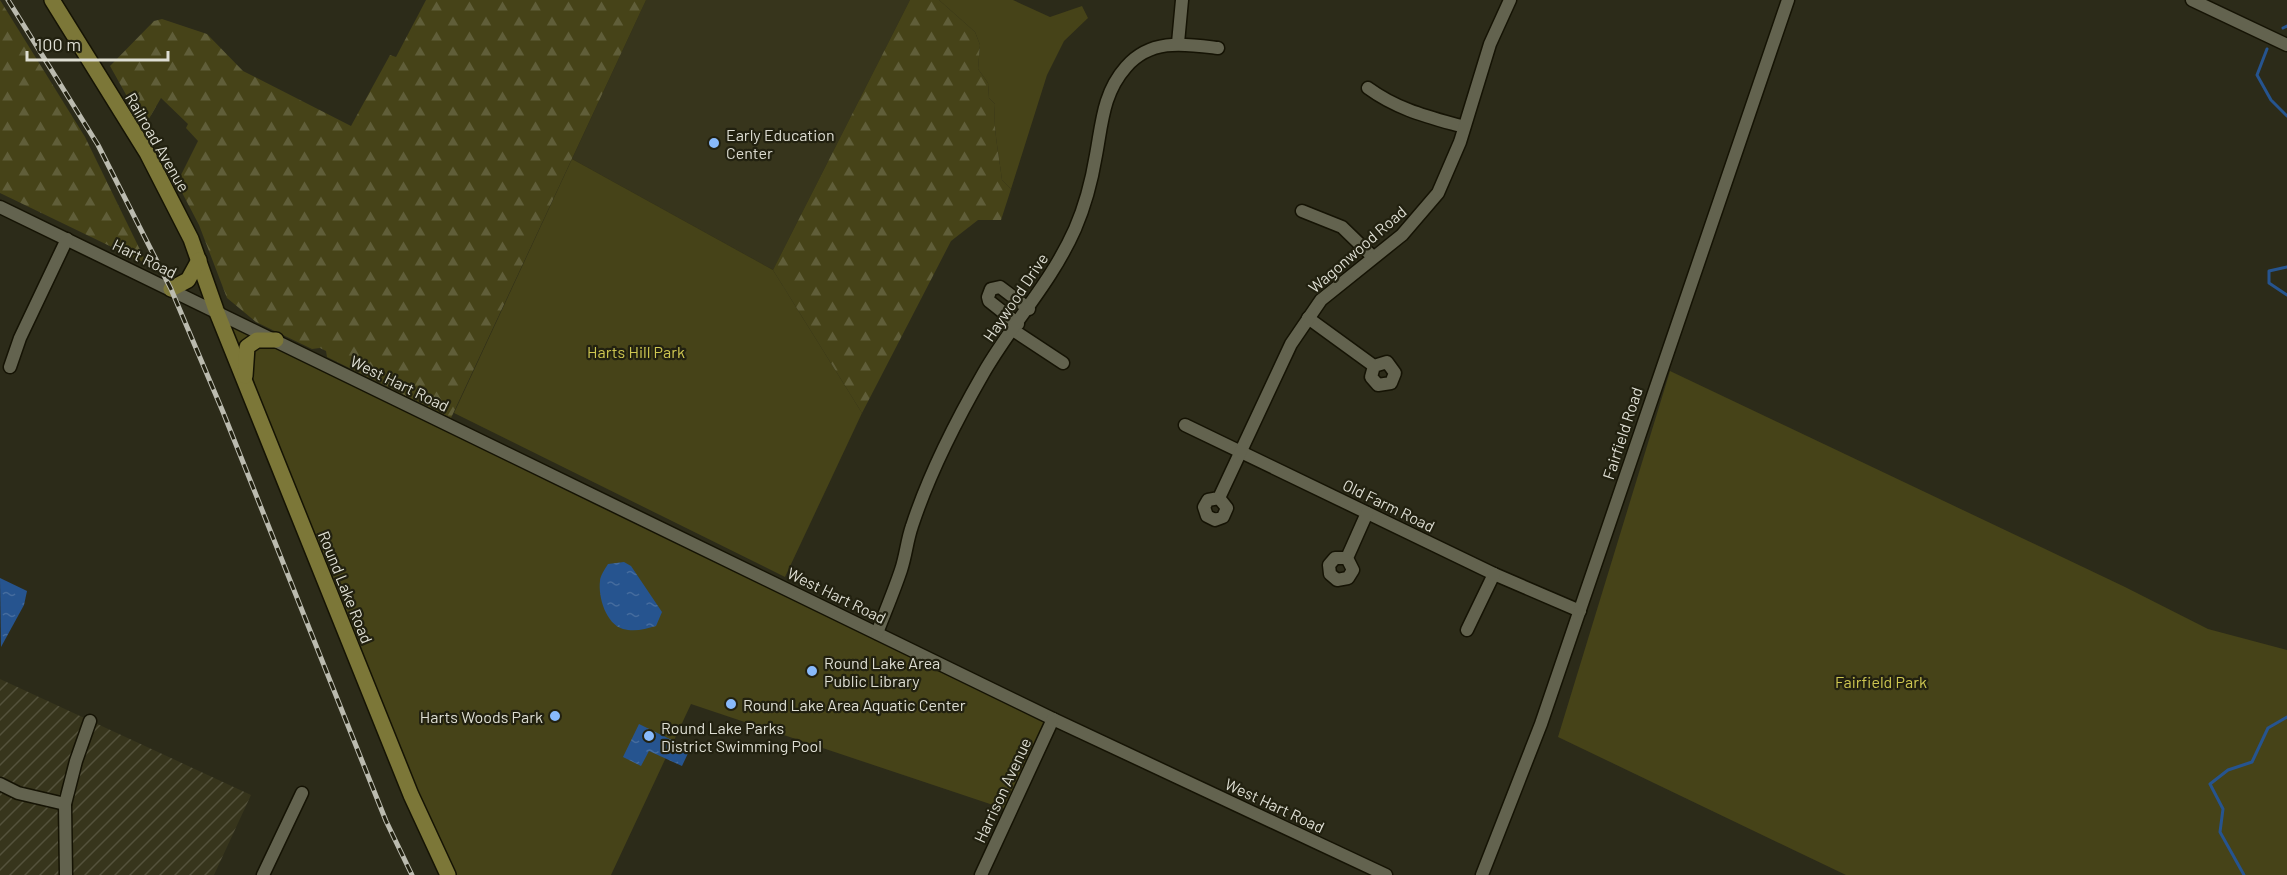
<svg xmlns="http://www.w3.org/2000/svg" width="2287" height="875" font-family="Barlow,sans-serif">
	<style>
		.built { fill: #37351c }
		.industrial { fill: url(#industrial-furrows) }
		.green { fill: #464318 }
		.forest { fill: url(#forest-firs) }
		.water { fill: url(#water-ripples) }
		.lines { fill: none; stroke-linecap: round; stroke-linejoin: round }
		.stream { stroke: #26548f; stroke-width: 3 }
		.minor-casing { stroke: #151304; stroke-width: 15 }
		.major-casing { stroke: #151304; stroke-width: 18 }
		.minor { stroke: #63634f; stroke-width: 12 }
		.major { stroke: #7c7738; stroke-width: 15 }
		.rail-casing { stroke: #bbbbaf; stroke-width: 5 }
		.rail { stroke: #222110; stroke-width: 3; stroke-dasharray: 9; stroke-linecap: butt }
		.poi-dot { fill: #88bafc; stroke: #222110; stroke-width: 2 }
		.labels { text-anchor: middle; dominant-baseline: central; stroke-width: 4.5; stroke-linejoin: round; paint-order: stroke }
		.poi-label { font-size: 16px; fill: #deded3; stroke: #222110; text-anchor: start }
		.street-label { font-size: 16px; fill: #deded3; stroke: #222110 }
		.park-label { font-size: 16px; fill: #cfc751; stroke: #222110 }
	</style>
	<defs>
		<pattern id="industrial-furrows" width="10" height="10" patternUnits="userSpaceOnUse" patternTransform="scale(1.5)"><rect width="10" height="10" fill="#37351c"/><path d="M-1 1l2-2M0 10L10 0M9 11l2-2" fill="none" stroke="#54523c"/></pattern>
		<pattern id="forest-firs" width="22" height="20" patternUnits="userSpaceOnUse" patternTransform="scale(1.5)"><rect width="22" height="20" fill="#464318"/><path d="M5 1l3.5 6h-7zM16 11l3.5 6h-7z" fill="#605e39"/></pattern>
		<pattern id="water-ripples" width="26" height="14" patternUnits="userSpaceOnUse" patternTransform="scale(1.5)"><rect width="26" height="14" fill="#26548f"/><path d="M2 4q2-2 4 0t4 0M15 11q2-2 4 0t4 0" fill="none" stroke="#456c9e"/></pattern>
	</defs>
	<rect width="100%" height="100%" fill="#2c2b19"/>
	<polygon class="built" points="646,0 910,0 773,270 572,159"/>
	<polygon class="industrial" points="0,679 251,795 214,875 0,875"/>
	<g class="green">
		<path d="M939 0H1013L1050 17 1082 6 1088 18 1064 41 1047 75 1011 189 1002 180C999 154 993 130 995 104L989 98 988 83 978 69 980 45 975 32Z"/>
		<polygon points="572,159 773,270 862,413 785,577 454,413"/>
		<polygon points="216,310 1053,719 1011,811 691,704 611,875 452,875"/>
		<polygon points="1670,371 2125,587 2208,629 2287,650 2287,875 1846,875 1558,737"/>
	</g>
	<g class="forest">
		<polygon points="0,0 85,137 147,264 0,193"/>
		<polygon points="426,0 646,0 451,418 327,357 326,351 320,348 312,349 256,322 227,298 199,225 177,183 198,141 186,128 188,124 161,98 147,122 138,116 110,66 154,21 162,19 207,34 243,71 351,126 390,55 396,57"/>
		<path d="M910 0H939L975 32 980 45 978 69 988 83 989 98 995 104C993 130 999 154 1002 180L1011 189 1001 220H978L951 241 862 413 773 270Z"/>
	</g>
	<g class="water">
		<path d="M624 562 631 566 662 612 656 626C645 629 635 632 623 629 606 624 598 597 600 581 600 576 605 569 608 564Z"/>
		<polygon points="0,578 27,591 24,605 1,647"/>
		<polygon points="639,724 690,749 682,766 649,751 641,766 623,757"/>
	</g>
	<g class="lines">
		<g class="stream">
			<polyline points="2283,28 2287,26"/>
			<polyline points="2267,49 2257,75 2271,100 2287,116"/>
			<polyline points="2287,267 2269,271 2269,283 2287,295"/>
			<polyline points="2244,875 2220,832 2223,809 2210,784 2228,770 2252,762 2268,728 2287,717"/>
		</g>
		<defs>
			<g id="minor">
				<polyline points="2192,0 2287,45"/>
				<polyline points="1178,43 1182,0"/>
				<path d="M1368 88C1398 110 1429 117 1464 127"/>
				<polyline points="0,207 1053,719 1386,875"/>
				<polyline points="1302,211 1342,227 1373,257"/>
				<polyline points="1308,318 1374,366 1371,377 1378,385 1391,383 1395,373 1387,362 1374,366"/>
				<polyline points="1018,324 989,301 988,297 991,289 1000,287 1029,309"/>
				<polyline points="1013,330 1063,363"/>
				<polyline points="10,367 20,338 67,239"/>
				<polyline points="1185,425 1494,574 1580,611"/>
				<polyline points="1219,498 1227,508 1223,517 1215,520 1207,516 1204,507 1208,500 1219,498 1291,344 1321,300 1402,235 1438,193 1460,142 1490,44 1510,0"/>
				<polyline points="1347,558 1353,570 1348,578 1337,580 1330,574 1329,565 1335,558 1347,558 1367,513"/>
				<polyline points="1467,630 1494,574"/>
				<path d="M877 633C885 612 894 591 901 570 906 555 907 540 912 526 929 474 956 421 983 374 1012 323 1050 285 1075 229 1085 206 1092 179 1096 155 1102 123 1103 93 1126 67 1151 38 1185 44 1218 48"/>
				<polyline points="0,784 18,793 65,804"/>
				<polyline points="66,875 65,804 76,761 90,721"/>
				<polyline points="263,875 302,793"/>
				<polyline points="981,875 1053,719"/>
				<polyline points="1482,875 1541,724 1788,0"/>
			</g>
			<g id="major">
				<polyline points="52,0 147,153 191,239 216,310 411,795 448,875"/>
				<polyline points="171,289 188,280 199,260"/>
				<polyline points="245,376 247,347 257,340 276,340"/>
			</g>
		</defs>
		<use href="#minor" class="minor-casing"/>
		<use href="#major" class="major-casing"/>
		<use href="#minor" class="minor"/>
		<use href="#major" class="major"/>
		<defs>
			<polyline id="rail" points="8,0 98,145 171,289 223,412 386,821 412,875"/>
		</defs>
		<use href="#rail" class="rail-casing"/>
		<use href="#rail" class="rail"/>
	</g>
	<g class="poi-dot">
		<circle cx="714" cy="143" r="6"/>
		<circle cx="812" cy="671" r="6"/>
		<circle cx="731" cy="704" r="6"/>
		<circle cx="555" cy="716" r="6"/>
		<circle cx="649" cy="736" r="6"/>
	</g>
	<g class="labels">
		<g class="poi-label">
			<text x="726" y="134">Early Education<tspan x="726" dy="18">Center</tspan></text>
			<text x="824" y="662">Round Lake Area<tspan x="824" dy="18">Public Library</tspan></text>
			<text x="743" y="704">Round Lake Area Aquatic Center</text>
			<text x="543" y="716" text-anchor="end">Harts Woods Park</text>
			<text x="661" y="727">Round Lake Parks<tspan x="661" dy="18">District Swimming Pool</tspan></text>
		</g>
		<g class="street-label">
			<text transform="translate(158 142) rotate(60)">Railroad Avenue</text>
			<text transform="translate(1357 249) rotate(-41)">Wagonwood Road</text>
			<text transform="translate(145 258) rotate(26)">Hart Road</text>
			<text transform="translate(1015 297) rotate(-56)">Haywood Drive</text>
			<text transform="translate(400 383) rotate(26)">West Hart Road</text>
			<text transform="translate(1622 433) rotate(-72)">Fairfield Road</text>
			<text transform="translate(1389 505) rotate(26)">Old Farm Road</text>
			<text transform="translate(346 587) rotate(68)">Round Lake Road</text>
			<text transform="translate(837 595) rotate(26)">West Hart Road</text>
			<text transform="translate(1002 790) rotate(-65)">Harrison Avenue</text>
			<text transform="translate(1275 805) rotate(25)">West Hart Road</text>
		</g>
		<g class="park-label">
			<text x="636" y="351">Harts Hill Park</text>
			<text x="1881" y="681">Fairfield Park</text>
		</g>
	</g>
	<path d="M27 51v9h141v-9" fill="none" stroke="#deded3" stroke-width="3"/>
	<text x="36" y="51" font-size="18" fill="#deded3" stroke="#222110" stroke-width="4.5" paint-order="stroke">100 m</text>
</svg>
